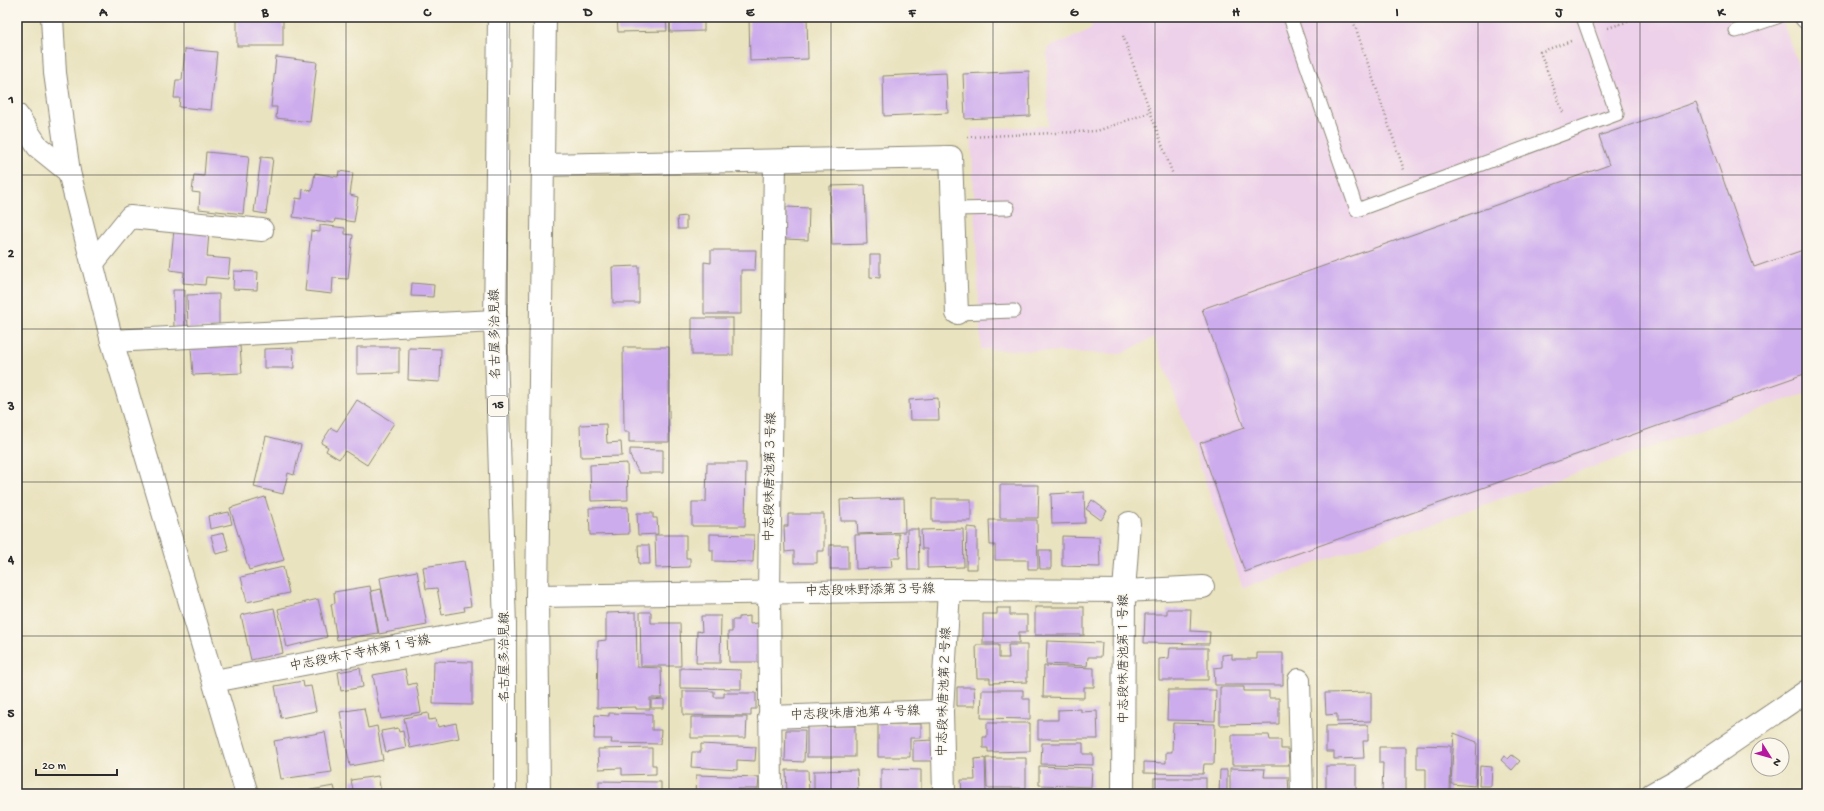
<svg xmlns="http://www.w3.org/2000/svg" width="1824" height="811" font-family="'Gochi Hand','Klee One',sans-serif">
	<style>
		.built { fill: #edd0e9 }
		.building { fill: #cdaced }
		.lines { fill: none; stroke-linecap: round; stroke-linejoin: round }
		.lane-casing { stroke: #8a8776; stroke-width: 15 }
		.street-casing { stroke: #8a8776; stroke-width: 24 }
		.secondary-casing { stroke: #8a8776; stroke-width: 24 }
		.primary-casing { stroke: #8a8776; stroke-width: 24 }
		.path { stroke: #8a8776; stroke-width: 2.5; stroke-dasharray: 1 3; stroke-linecap: butt }
		.lane { stroke: #fff; stroke-width: 13 }
		.street { stroke: #fff; stroke-width: 22 }
		.secondary { stroke: #fff; stroke-width: 22 }
		.primary { stroke: #fff; stroke-width: 22 }
		.grid { fill: none; stroke: #2b2b2b; stroke-width: 1; stroke-opacity: 0.55 }
		.labels { text-anchor: middle; dominant-baseline: central; stroke-width: 3; stroke-linejoin: round; paint-order: stroke }
		.shield { fill: #fbf7ec; stroke: #696865; stroke-width: 1 }
		.shield-label { font-size: 12px; font-weight: bold; fill: #2b2b2b }
		.street-label { font-size: 13px; fill: #2b2b2b; stroke: #fbf7ec }
		.neatline { fill: none; stroke: #2b2b2b; stroke-width: 1.5 }
		.grid-label { font-size: 13px; text-anchor: middle; font-weight: bold; fill: #2b2b2b }
	</style>
	<rect width="100%" height="100%" fill="#fbf7ec"/>
	<filter id="ink" filterUnits="userSpaceOnUse"><feTurbulence type="fractalNoise" baseFrequency=".025" numOctaves="2"/><feDisplacementMap in="SourceGraphic" scale="8" xChannelSelector="R" yChannelSelector="G"/><feConvolveMatrix kernelMatrix="1 2 1 2 8 2 1 2 1" color-interpolation-filters="sRGB"/></filter>
	<filter id="wash" filterUnits="userSpaceOnUse"><feTurbulence type="fractalNoise" baseFrequency=".012" numOctaves="4" result="noise"/><feDisplacementMap in="SourceGraphic" scale="16" xChannelSelector="R" yChannelSelector="G"/><feGaussianBlur stdDeviation="0.9" result="paint"/><feColorMatrix in="noise" values="0 0 0 0 0 0 0 0 0 0 0 0 0 0 0 0 0 1.4 0 .05"/><feComposite in="paint" operator="in"/></filter>
	<g filter="url(#wash)">
		<rect width="100%" height="100%" fill="#eae3c0"/>
		<polygon class="built" points="1090,17 1781,17 1807,91 1807,393 1243,588 1154,337 1121,354 981,349 971,129 1048,126 1047,48 1092,29"/>
		<g id="blocks">
			<g class="building">
				<rect x="237" y="17" width="46" height="29"/>
				<polygon points="617,17 666,17 667,31 618,32"/>
				<polygon points="670,17 704,17 704,31 670,32"/>
				<polygon points="749,17 807,17 808,59 750,61"/>
				<polygon points="185,49 217,52 211,110 179,107 180,98 174,98 176,80 182,80"/>
				<polygon points="276,57 317,62 310,122 276,118 277,107 271,107"/>
				<polygon points="1029,71 1030,116 965,119 963,74"/>
				<polygon points="946,73 948,113 884,116 883,76"/>
				<polygon points="1696,102 1754,267 1806,249 1807,373 1245,572 1200,443 1244,428 1202,309 1609,165 1599,136"/>
				<polygon points="206,152 249,156 243,214 199,209 200,193 192,192 194,175 204,176"/>
				<polygon points="261,157 273,158 266,214 254,212"/>
				<polygon points="339,171 353,173 350,195 358,197 354,222 335,219 334,223 293,217 296,198 302,199 303,189 312,191 315,173 338,177"/>
				<polygon points="865,185 867,244 832,245 830,186"/>
				<polygon points="786,207 809,208 808,240 785,239"/>
				<polygon points="686,216 686,229 678,229 677,217"/>
				<polygon points="320,225 345,228 345,234 353,235 348,279 333,278 332,294 305,291 311,231 320,232"/>
				<polygon points="174,229 209,233 207,257 230,259 228,279 206,277 205,285 183,283 184,272 170,270"/>
				<polygon points="711,250 756,250 755,270 741,270 741,314 704,314 704,262 711,263"/>
				<polygon points="870,255 880,255 880,278 870,277"/>
				<polygon points="639,266 639,303 613,303 612,267"/>
				<polygon points="234,271 258,272 257,290 233,289"/>
				<polygon points="412,283 434,285 433,297 411,296"/>
				<polygon points="173,290 185,290 185,329 174,329"/>
				<polygon points="219,294 219,328 188,329 187,295"/>
				<rect x="692" y="318" width="41" height="37"/>
				<polygon points="240,346 242,373 193,375 191,348"/>
				<polygon points="357,347 399,347 399,373 357,374"/>
				<polygon points="623,347 669,347 669,442 629,442 629,432 624,432"/>
				<polygon points="293,348 294,368 264,368 264,349"/>
				<polygon points="409,348 441,349 440,382 408,380"/>
				<polygon points="938,398 939,420 910,420 909,400"/>
				<polygon points="357,400 394,423 367,465 345,451 339,459 326,451 328,447 321,443 331,428 337,431"/>
				<polygon points="606,424 607,443 621,442 622,456 581,457 580,425"/>
				<polygon points="266,436 301,445 294,475 288,473 283,494 254,487"/>
				<polygon points="630,449 663,450 663,473 639,473 630,456"/>
				<polygon points="627,463 628,500 591,501 590,465"/>
				<polygon points="707,463 746,463 745,526 692,526 692,502 706,502"/>
				<polygon points="1000,485 1039,485 1038,518 1000,518"/>
				<polygon points="1084,492 1085,523 1052,524 1051,494"/>
				<polygon points="265,497 284,560 249,570 230,508"/>
				<polygon points="904,498 905,532 858,534 857,521 841,521 840,500"/>
				<rect x="932" y="499" width="39" height="22"/>
				<polygon points="1092,500 1107,511 1101,520 1086,509"/>
				<polygon points="628,507 629,534 590,535 589,508"/>
				<polygon points="229,512 232,524 210,529 208,516"/>
				<polygon points="637,513 653,513 653,518 657,518 658,534 638,535"/>
				<polygon points="788,514 824,514 824,551 817,551 817,563 794,563 794,551 785,552 784,526 788,526"/>
				<polygon points="989,520 1037,520 1038,569 1028,569 1028,560 995,560 995,545 990,545"/>
				<polygon points="967,527 977,528 977,569 966,569"/>
				<polygon points="907,529 918,529 919,570 908,570"/>
				<polygon points="963,529 964,567 927,568 927,549 922,549 921,530"/>
				<polygon points="224,533 229,551 216,554 211,536"/>
				<polygon points="710,534 754,535 753,562 713,561 713,550 710,550"/>
				<polygon points="899,534 900,558 891,558 892,567 856,569 855,535"/>
				<polygon points="655,535 686,535 686,558 690,558 690,567 656,568"/>
				<polygon points="1062,536 1099,537 1100,567 1062,566"/>
				<polygon points="638,545 649,545 650,564 639,564"/>
				<rect x="830" y="545" width="18" height="24"/>
				<polygon points="1039,550 1051,550 1051,569 1040,569"/>
				<polygon points="464,561 471,606 464,607 465,611 442,615 437,588 426,589 423,567"/>
				<polygon points="283,567 289,593 247,602 241,577"/>
				<polygon points="417,571 427,625 379,634 371,591 381,589 388,622 380,578"/>
				<polygon points="370,586 378,633 337,640 331,604 335,603 334,592"/>
				<polygon points="318,599 327,637 287,647 278,609"/>
				<rect x="1035" y="607" width="49" height="28"/>
				<polygon points="274,608 283,653 251,660 241,615"/>
				<polygon points="997,608 1010,608 1010,615 1027,615 1027,632 1019,632 1019,643 983,643 983,614 997,614"/>
				<polygon points="1167,609 1191,609 1190,631 1210,632 1209,644 1144,643 1145,614 1167,614"/>
				<polygon points="636,612 637,667 661,668 662,698 650,698 650,709 636,709 636,707 597,708 598,641 606,640 606,613"/>
				<polygon points="640,612 651,612 651,623 680,623 681,666 641,666"/>
				<polygon points="701,616 721,616 720,663 696,663 697,631 702,632"/>
				<polygon points="750,616 750,624 758,623 759,662 729,662 728,632 732,632 732,620 739,620 739,617"/>
				<polygon points="1047,641 1102,643 1101,657 1088,657 1087,666 1046,664"/>
				<polygon points="976,645 999,645 999,658 1009,658 1008,645 1027,645 1027,682 990,683 990,678 977,678"/>
				<polygon points="1170,648 1208,648 1208,680 1159,680 1159,659 1169,658"/>
				<polygon points="1257,653 1283,653 1283,685 1215,685 1214,668 1222,667 1222,655 1232,654 1232,659 1257,659"/>
				<polygon points="434,661 472,662 472,705 433,704"/>
				<polygon points="1044,666 1094,668 1094,687 1084,687 1084,698 1043,697"/>
				<polygon points="360,668 363,687 341,691 338,672"/>
				<polygon points="680,668 741,670 741,689 680,688"/>
				<polygon points="405,669 408,685 416,683 421,712 381,719 373,675"/>
				<polygon points="303,681 304,687 311,686 316,711 281,718 275,686"/>
				<polygon points="957,687 974,687 975,706 957,706"/>
				<polygon points="1220,687 1244,687 1244,691 1269,691 1269,698 1279,698 1279,724 1220,725"/>
				<polygon points="982,690 1023,690 1023,699 1030,699 1030,719 981,718"/>
				<polygon points="1168,690 1216,690 1215,721 1167,720"/>
				<polygon points="683,691 714,691 714,697 724,697 724,693 756,693 756,709 751,709 751,716 683,715"/>
				<polygon points="1371,692 1371,721 1337,722 1337,714 1326,715 1325,693"/>
				<polygon points="664,699 664,708 651,708 651,700"/>
				<polygon points="364,708 368,728 377,726 383,760 350,766 340,712"/>
				<polygon points="1081,709 1081,712 1097,711 1098,739 1038,739 1038,720 1058,720 1058,710"/>
				<polygon points="428,713 429,720 436,719 438,727 456,723 459,738 410,748 404,718"/>
				<polygon points="609,713 652,714 652,730 661,730 660,744 611,743 612,739 594,739 595,715 609,716"/>
				<polygon points="691,717 747,717 746,738 691,738"/>
				<polygon points="987,723 1030,723 1030,751 988,752 988,748 983,748 983,737 987,737"/>
				<polygon points="1173,723 1215,724 1214,764 1204,764 1203,774 1144,773 1144,762 1166,763 1166,752 1172,752"/>
				<polygon points="878,724 921,724 921,738 910,738 910,757 878,757"/>
				<polygon points="1368,725 1368,741 1363,741 1364,758 1334,759 1334,752 1326,752 1326,726"/>
				<rect x="807" y="726" width="48" height="31"/>
				<polygon points="398,728 399,732 403,731 406,748 386,752 381,731"/>
				<polygon points="786,730 805,730 804,762 785,761"/>
				<polygon points="325,732 332,772 281,779 274,741"/>
				<polygon points="1454,733 1477,742 1475,786 1451,784"/>
				<polygon points="1232,735 1269,735 1270,740 1281,740 1281,749 1288,749 1289,765 1232,765"/>
				<polygon points="933,740 934,761 913,761 913,741"/>
				<polygon points="1042,743 1083,743 1083,754 1093,754 1093,765 1041,764"/>
				<polygon points="701,744 756,747 755,761 737,760 737,770 691,767 692,752 701,752"/>
				<polygon points="1417,745 1451,746 1450,794 1426,794 1426,769 1417,769"/>
				<polygon points="1379,747 1406,747 1406,794 1382,794 1383,763 1379,763"/>
				<polygon points="652,748 652,765 656,765 656,774 622,775 622,768 599,769 598,749"/>
				<polygon points="1512,755 1520,761 1512,770 1501,760 1504,756 1508,759"/>
				<polygon points="985,758 986,792 962,793 961,780 975,780 974,759"/>
				<polygon points="986,758 1026,758 1026,788 987,788"/>
				<polygon points="1039,766 1092,768 1091,787 1039,785"/>
				<rect x="1326" y="766" width="30" height="28"/>
				<polygon points="1480,766 1492,767 1491,786 1479,786"/>
				<polygon points="1230,768 1265,769 1264,777 1288,777 1289,794 1230,794"/>
				<polygon points="881,769 921,770 921,794 881,794"/>
				<polygon points="786,770 808,770 809,794 787,794"/>
				<polygon points="857,770 858,790 855,790 855,794 814,794 814,771"/>
				<polygon points="1220,770 1227,770 1227,794 1219,794"/>
				<polygon points="696,775 759,777 758,789 737,789 737,794 695,794"/>
				<polygon points="378,776 381,792 387,791 387,794 354,794 351,780"/>
				<rect x="1154" y="778" width="52" height="16"/>
				<polygon points="599,781 661,782 661,794 599,794"/>
				<polygon points="334,786 336,794 305,794 305,791"/>
			</g>
		</g>
	</g>
	<g filter="url(#ink)">
		<use href="#blocks" fill-opacity="0" stroke="#8a8776" stroke-width="1"/>
		<g class="lines">
			<defs>
				<g id="lane">
					<polyline points="1290,17 1357,210 1617,114 1583,17"/>
					<polyline points="1736,31 1777,17"/>
					<polyline points="952,209 1008,208"/>
					<polyline points="957,313 1014,311"/>
				</g>
				<g id="street">
					<polyline points="17,115 38,147 69,172"/>
					<polyline points="543,165 951,157 957,313"/>
					<polyline points="92,264 130,217 262,230"/>
					<polyline points="112,341 495,321"/>
					<polyline points="537,596 949,590 1124,591 1203,587"/>
					<polyline points="1299,680 1302,794"/>
					<polyline points="214,681 505,626"/>
					<polyline points="769,717 942,711"/>
					<polyline points="771,794 769,593 775,161"/>
					<polyline points="944,794 942,711 949,590"/>
					<polyline points="1123,794 1124,591 1129,523"/>
					<polyline points="1652,794 1677,780 1807,691"/>
				</g>
				<g id="secondary">
					<polyline points="52,17 55,73 69,172 112,341 247,794"/>
					<polyline points="1806,17 1807,18"/>
				</g>
				<g id="primary">
					<polyline points="499,17 495,321 505,626 505,794"/>
					<polyline points="539,794 537,596 545,17"/>
				</g>
			</defs>
			<use href="#lane" class="lane-casing"/>
			<use href="#street" class="street-casing"/>
			<use href="#secondary" class="secondary-casing"/>
			<use href="#primary" class="primary-casing"/>
			<g class="path">
				<polyline points="1352,17 1404,170"/>
				<polyline points="1648,17 1718,20"/>
				<polyline points="1608,28 1641,17"/>
				<polyline points="1123,36 1173,175"/>
				<polyline points="1563,112 1540,52 1571,41"/>
				<polyline points="967,137 1097,131 1151,112"/>
			</g>
			<use href="#lane" class="lane"/>
			<use href="#street" class="street"/>
			<use href="#secondary" class="secondary"/>
			<use href="#primary" class="primary"/>
		</g>
	</g>
	<path class="grid" d="M184 17V794M346 17V794M507 17V794M669 17V794M831 17V794M993 17V794M1155 17V794M1317 17V794M1478 17V794M1640 17V794M17 175H1807M17 329H1807M17 482H1807M17 636H1807"/>
	<g class="labels">
		<rect class="shield" x="488" y="396" width="20" height="20" rx="3"/>
		<g class="shield-label">
			<text x="498" y="406">15</text>
		</g>
		<g class="street-label">
			<text transform="translate(496 334) rotate(-91)">名古屋多治見線</text>
			<text transform="translate(771 477) rotate(-89)">中志段味唐池第３号線</text>
			<text transform="translate(870 591) rotate(-1)">中志段味野添第３号線</text>
			<text transform="translate(360 654) rotate(-11)">中志段味下寺林第１号線</text>
			<text transform="translate(505 657) rotate(-90)">名古屋多治見線</text>
			<text transform="translate(1124 659) rotate(-90)">中志段味唐池第１号線</text>
			<text transform="translate(945 692) rotate(-88)">中志段味唐池第２号線</text>
			<text transform="translate(855 714) rotate(-2)">中志段味唐池第４号線</text>
		</g>
	</g>
	<rect width="1824" height="811" fill="none" stroke="#fbf7ec" stroke-width="44"/>
	<g transform="translate(1770 757) rotate(127)"><circle r="19" fill="#fbf7ec" stroke="#a8a59f"/>
	<path d="M0-3L7 15L0 10L-7 15Z" fill="#b5179e"/>
	<text y="-6" font-size="11" font-weight="bold" text-anchor="middle" fill="#2b2b2b">N</text>
	</g>
	<path d="M36 769v6h81v-6" fill="none" stroke="#2b2b2b" stroke-width="2"/>
	<text x="42" y="769" font-size="12" fill="#2b2b2b" stroke="#fbf7ec" stroke-width="3" paint-order="stroke">20 m</text>
	<rect x="22" y="22" width="1780" height="767" class="neatline"/>
	<g class="grid-label">
		<text x="103" y="16">A</text>
		<text x="265" y="16">B</text>
		<text x="427" y="16">C</text>
		<text x="588" y="16">D</text>
		<text x="750" y="16">E</text>
		<text x="912" y="16">F</text>
		<text x="1074" y="16">G</text>
		<text x="1236" y="16">H</text>
		<text x="1397" y="16">I</text>
		<text x="1559" y="16">J</text>
		<text x="1721" y="16">K</text>
		<text x="11" y="103">1</text>
		<text x="11" y="257">2</text>
		<text x="11" y="410">3</text>
		<text x="11" y="563">4</text>
		<text x="11" y="717">5</text>
	</g>
</svg>
